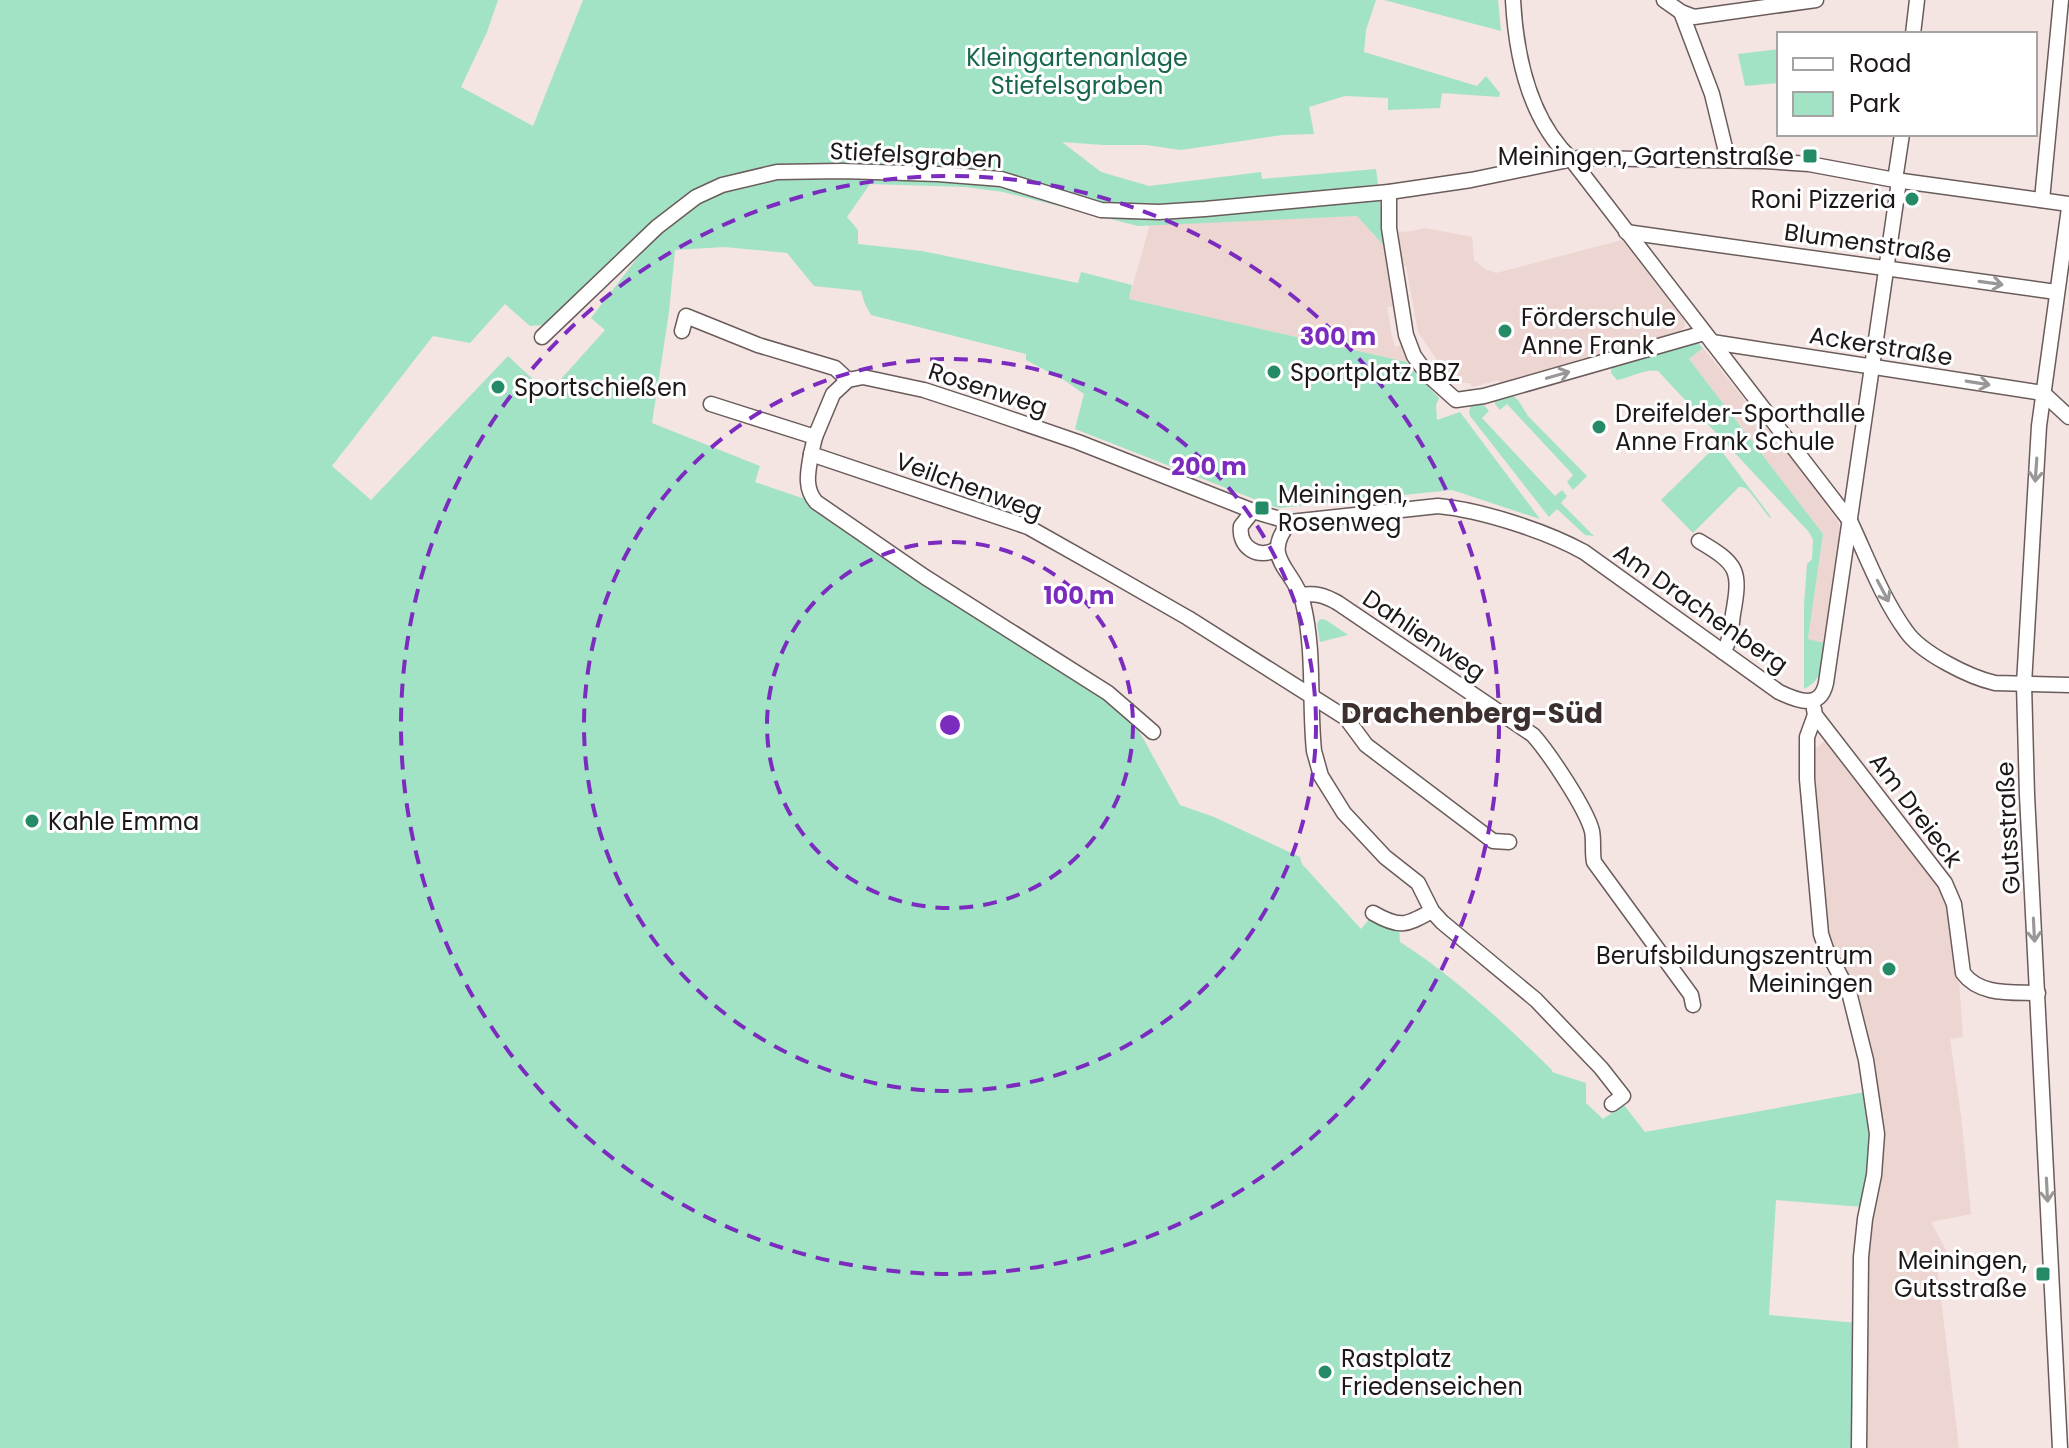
<svg xmlns="http://www.w3.org/2000/svg" width="2069" height="1448" font-family="Poppins,sans-serif">
	<style>
		.built { fill: #edd5d1 }
		.green { fill: #a3e3c5; fill-rule: evenodd }
		.lines { fill: none; stroke-linecap: round; stroke-linejoin: round }
		.minor-casing { stroke: #6a5c5a; stroke-width: 17 }
		.minor { stroke: #fff; stroke-width: 14 }
		.oneway { stroke: #9a9797 }
		.ring { fill: none; stroke: #7b2cbf; stroke-width: 4; stroke-dasharray: 14 10 }
		.poi-dot { fill: #258b67; stroke: #fff; stroke-width: 3 }
		.labels { text-anchor: middle; dominant-baseline: central; stroke-width: 6; stroke-linejoin: round; paint-order: stroke }
		.park-label { font-size: 24px; fill: #18674b; stroke: #fff }
		.street-label { font-size: 24px; fill: #1e1818; stroke: #fff }
		.poi-label { font-size: 24px; fill: #1e1818; stroke: #fff; text-anchor: start }
		.quarter-label { font-size: 28px; font-weight: bold; fill: #3c302e; stroke: #fff }
		.centre { fill: #7b2cbf; stroke: #fff; stroke-width: 4 }
		.ring-label { font-size: 24px; text-anchor: middle; font-weight: bold; fill: #7b2cbf; stroke: #fff; stroke-width: 6; stroke-linejoin: round; paint-order: stroke }
	</style>
	<rect width="100%" height="100%" fill="#f4e4e2"/>
	<g class="built">
		<polygon points="1357,216 1386,248 1397,306 1387,307 1392,336 1395,347 1401,345 1407,362 1129,299 1150,224"/>
		<polygon points="1425,228 1472,237 1474,260 1485,269 1496,273 1622,240 1684,320 1685,326 1680,332 1665,339 1502,387 1499,380 1472,387 1470,383 1460,383 1441,366 1418,332 1406,266 1400,267 1399,232 1413,231"/>
		<polygon points="1703,348 1782,446 1838,521 1840,528 1824,643 1808,640 1823,534 1689,359"/>
		<polygon points="1828,738 1946,894 1959,980 1963,1037 1950,1039 1961,1116 1971,1214 1931,1222 1947,1252 1936,1258 1959,1448 1862,1448 1862,1292 1881,1129 1828,943 1813,751"/>
	</g>
	<g class="green">
		<path d="M0 0H498L487 32 461 87 533 126 583 0H1376L1366 30 1364 52 1477 86 1486 76 1500 93 1499 97 1442 93 1440 108 1388 110V98L1345 96 1309 107 1314 134 1282 135 1181 150 1146 145H1103L1062 142 1101 172 1149 186 1261 172 1262 179 1376 169 1386 248 1357 216 1138 226 1003 192 965 187 870 184 847 217 858 230V244L922 251 1078 283 1081 272 1132 285 1129 299 1407 362 1418 376 1439 398 1436 405 1437 420 1460 412 1540 519 1452 490 1279 508 1272 506 1075 429 1084 394 1064 380 1026 360V354L871 315 865 304 861 291 814 286 787 253 724 247 675 250 669 312 652 423 760 466 755 482 808 500 1124 709 1144 740 1180 805 1214 817 1300 857 1302 864 1361 929 1371 917 1399 927 1400 942C1455 977 1505 1024 1552 1070V1072L1586 1083V1103L1603 1119 1624 1105 1645 1132 1865 1092 1872 1133 1863 1207 1776 1200 1769 1315 1857 1323 1855 1448H0ZM658 231 591 318 605 330 544 398 532 387 536 382 508 356 371 500 332 466 433 336 470 343 505 304 530 326 542 325 553 320Z"/>
		<polygon points="1384,0 1498,0 1501,31"/>
		<polygon points="1779,49 1779,83 1745,86 1738,54"/>
		<path d="M1692 343H1698L1703 348 1689 359 1823 534 1808 639 1824 643C1821 663 1825 679 1804 689V605L1807 564 1812 559 1813 539 1808 531 1658 371C1646 368 1630 378 1617 380L1611 373 1612 366Z"/>
		<polygon points="1511,394 1518,400 1528,416 1587,476 1573,490 1567,482 1573,475 1507,404 1500,410 1495,404 1495,397"/>
		<polygon points="1482,403 1489,411 1482,418 1555,496 1562,490 1567,496 1561,503 1594,536 1585,535 1557,509 1549,517 1470,416 1469,411 1472,404"/>
		<path d="M1717 445 1771 517 1770 518C1765 513 1750 490 1745 488 1743 487 1741 487 1739 487L1693 533 1661 500Z"/>
		<polygon points="1320,619 1326,620 1348,635 1320,642 1317,624"/>
	</g>
	<g class="lines">
		<defs>
			<g id="minor">
				<path d="M1513 0C1516 55 1529 119 1571 159L1850 521C1867 557 1882 598 1906 631 1921 653 1969 677 1995 683L2069 685"/>
				<polyline points="1664,0 1681,12 1694,17 1816,0"/>
				<polyline points="1681,12 1712,94 1728,160"/>
				<polyline points="1913,34 1917,0"/>
				<polyline points="1895,180 1902,134"/>
				<polyline points="1389,192 1389,228 1406,335 1414,356 1428,375 1456,400 1484,396 1704,333"/>
				<polyline points="2042,200 2061,0"/>
				<polyline points="1626,232 2056,292"/>
				<polyline points="682,331 686,316 758,345 835,368 848,380"/>
				<polyline points="542,337 657,227 696,197 722,185 777,172 842,171 938,174 1001,179 1101,210 1159,212 1205,209 1389,192 1471,180 1578,158 1765,161 1809,164 1895,180 2069,204"/>
				<polyline points="1712,342 2043,393"/>
				<polyline points="2043,393 2069,417"/>
				<polyline points="711,404 815,437"/>
				<path d="M811 454C808 472 804 488 816 502L925 577 1108 693 1153 732"/>
				<path d="M1253 511 1241 526C1238 547 1258 560 1277 549"/>
				<path d="M1290 522C1259 559 1295 569 1303 603 1315 652 1309 702 1314 751L1321 776 1344 813 1385 857 1418 883 1432 911 1442 922 1536 1000 1601 1068 1623 1096 1612 1104"/>
				<path d="M1699 541C1738 564 1741 570 1733 614 1731 628 1731 640 1723 652"/>
				<path d="M1301 595C1316 593 1324 595 1338 603L1533 735C1549 753 1586 808 1592 831 1594 841 1592 852 1594 862L1691 995 1693 1005"/>
				<path d="M1814 709 1815 715 1945 883 1954 904 1963 973C1980 996 2012 992 2038 993"/>
				<polyline points="1815,715 1807,737 1807,779 1821,934 1826,949 1849,992 1866,1060 1877,1134 1874,1175 1865,1219 1861,1257 1859,1448"/>
				<path d="M1509 842 1493 841 1366 745 1346 718 1188 618 1106 571 1028 527 811 454 815 437 833 394 848 380 863 377 924 390 982 409 1078 442 1253 511 1290 522 1438 506C1481 510 1546 531 1584 552L1779 692C1798 701 1820 710 1826 683L1899 181"/>
				<path d="M1373 913C1401 929 1406 925 1432 911"/>
				<polyline points="2060,1448 2027,795 2024,684 2039,426 2069,208"/>
			</g>
		</defs>
		<use href="#minor" class="minor-casing"/>
		<use href="#minor" class="minor"/>
	</g>
	<defs><path id="oneway-shaft" d="M-6 0H5M1.5-3L5.5 0L1.5 3" fill="none" stroke-width="1.6" stroke-linecap="round" stroke-linejoin="round" transform="scale(2)"/></defs>
	<g class="oneway">
		<use href="#oneway-shaft" transform="translate(1991 283) rotate(8)"/>
		<use href="#oneway-shaft" transform="translate(1558 375) rotate(-16)"/>
		<use href="#oneway-shaft" transform="translate(1978 383) rotate(9)"/>
		<use href="#oneway-shaft" transform="translate(2036 470) rotate(94)"/>
		<use href="#oneway-shaft" transform="translate(1883 591) rotate(62)"/>
		<use href="#oneway-shaft" transform="translate(2034 930) rotate(87)"/>
		<use href="#oneway-shaft" transform="translate(2047 1190) rotate(87)"/>
	</g>
	<g class="ring">
		<circle cx="950" cy="725" r="183"/>
		<circle cx="950" cy="725" r="366"/>
		<circle cx="950" cy="725" r="549"/>
	</g>
	<g class="poi-dot">
		<rect x="1802" y="148" width="16" height="16" rx="4"/>
		<circle cx="1912" cy="199" r="8"/>
		<circle cx="1505" cy="331" r="8"/>
		<circle cx="1274" cy="372" r="8"/>
		<circle cx="498" cy="387" r="8"/>
		<circle cx="1599" cy="427" r="8"/>
		<rect x="1254" y="500" width="16" height="16" rx="4"/>
		<circle cx="32" cy="821" r="8"/>
		<circle cx="1889" cy="969" r="8"/>
		<rect x="2035" y="1266" width="16" height="16" rx="4"/>
		<circle cx="1325" cy="1372" r="8"/>
	</g>
	<g class="labels">
		<g class="park-label">
			<text x="1077" y="57">Kleingartenanlage<tspan x="1077" dy="28">Stiefelsgraben</tspan></text>
		</g>
		<g class="street-label">
			<text transform="translate(916 155) rotate(3)">Stiefelsgraben</text>
			<text transform="translate(1868 243) rotate(8)">Blumenstraße</text>
			<text transform="translate(1881 346) rotate(9)">Ackerstraße</text>
			<text transform="translate(988 389) rotate(18)">Rosenweg</text>
			<text transform="translate(969 486) rotate(20)">Veilchenweg</text>
			<text transform="translate(1701 608) rotate(35)">Am Drachenberg</text>
			<text transform="translate(1424 635) rotate(34)">Dahlienweg</text>
			<text transform="translate(1916 810) rotate(53)">Am Dreieck</text>
			<text transform="translate(2008 828) rotate(-93)">Gutsstraße</text>
		</g>
		<g class="poi-label">
			<text x="1794" y="156" text-anchor="end">Meiningen, Gartenstraße</text>
			<text x="1896" y="199" text-anchor="end">Roni Pizzeria</text>
			<text x="1521" y="317">Förderschule<tspan x="1521" dy="28">Anne Frank</tspan></text>
			<text x="1290" y="372">Sportplatz BBZ</text>
			<text x="514" y="387">Sportschießen</text>
			<text x="1615" y="413">Dreifelder-Sporthalle<tspan x="1615" dy="28">Anne Frank Schule</tspan></text>
			<text x="1278" y="494">Meiningen,<tspan x="1278" dy="28">Rosenweg</tspan></text>
			<text x="48" y="821">Kahle Emma</text>
			<text x="1873" y="955" text-anchor="end">Berufsbildungszentrum<tspan x="1873" dy="28">Meiningen</tspan></text>
			<text x="2027" y="1260" text-anchor="end">Meiningen,<tspan x="2027" dy="28">Gutsstraße</tspan></text>
			<text x="1341" y="1358">Rastplatz<tspan x="1341" dy="28">Friedenseichen</tspan></text>
		</g>
		<g class="quarter-label">
			<text x="1472" y="713">Drachenberg-Süd</text>
		</g>
	</g>
	<circle cx="950" cy="725" r="12" class="centre"/>
	<g class="ring-label">
		<text x="1338" y="345">300 m</text>
		<text x="1209" y="475">200 m</text>
		<text x="1079" y="604">100 m</text>
	</g>
	<rect x="1777" y="32" width="260" height="104" fill="#ffffff" stroke="#a5a3a3" stroke-width="2"/>
	<rect x="1793" y="58" width="40" height="12" fill="#ffffff" stroke="#a5a3a3" stroke-width="2"/>
	<text x="1849" y="72" font-size="24" fill="#1e1818">Road</text>
	<rect x="1793" y="92" width="40" height="24" fill="#a3e3c5" stroke="#a5a3a3" stroke-width="2"/>
	<text x="1849" y="112" font-size="24" fill="#1e1818">Park</text>
</svg>
